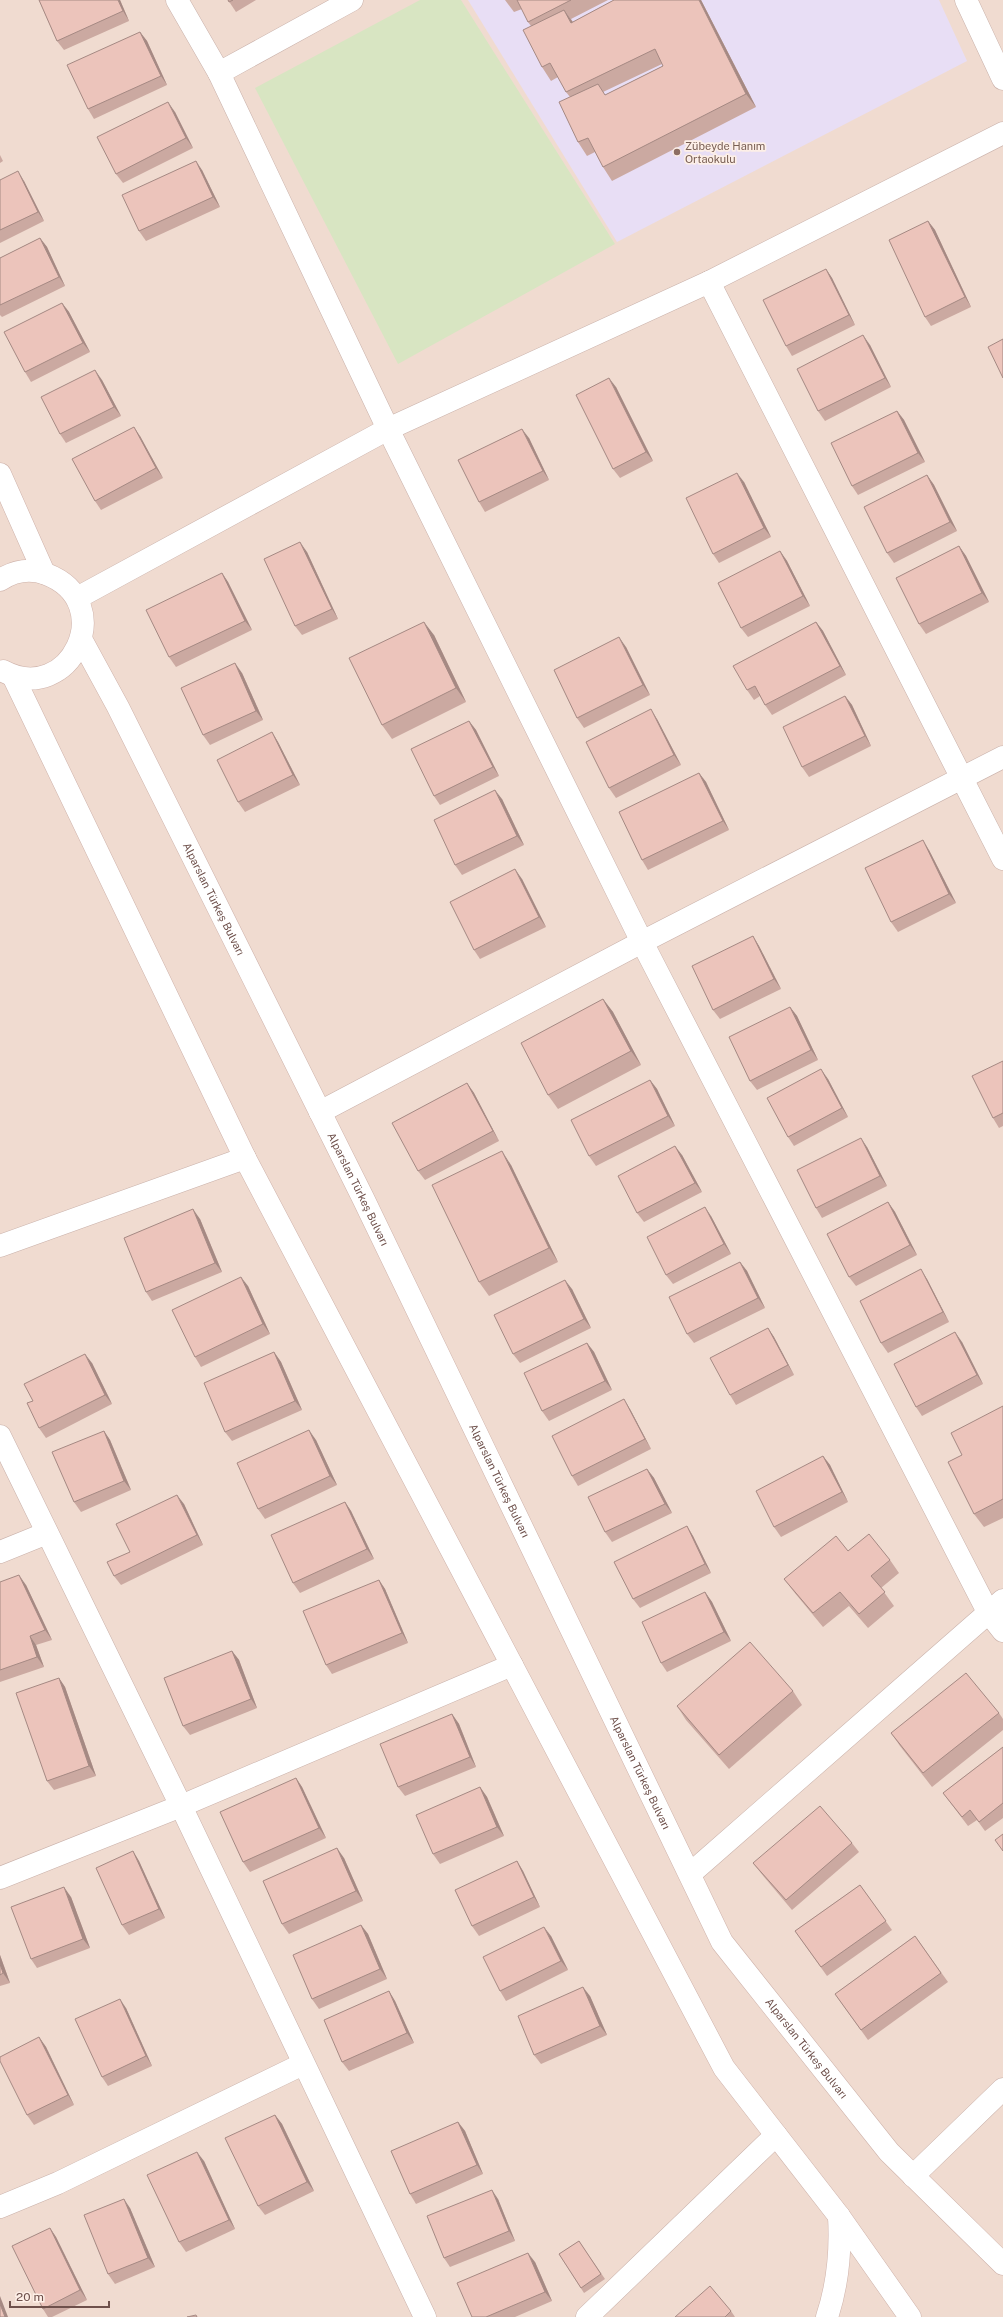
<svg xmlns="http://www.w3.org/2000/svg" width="1003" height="2317" font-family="'Public Sans',sans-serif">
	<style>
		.residential { fill: #f0dbd0 }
		.education { fill: #e8def5 }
		.green { fill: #d8e5c2 }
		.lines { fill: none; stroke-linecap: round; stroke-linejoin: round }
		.minor-casing { stroke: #c9b1aa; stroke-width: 23 }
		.secondary-casing { stroke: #ceb2aa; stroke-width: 23 }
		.minor { stroke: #fff; stroke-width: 22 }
		.secondary { stroke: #fff; stroke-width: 22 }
		.wall { fill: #cba9a1; fill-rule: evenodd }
		.shaded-wall { fill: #a58983 }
		.building { fill: #ecc4bb; stroke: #a58983 }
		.education-dot { fill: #8d6e63; stroke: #fdefe7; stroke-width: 1.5 }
		.labels { text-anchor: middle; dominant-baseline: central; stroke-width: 3.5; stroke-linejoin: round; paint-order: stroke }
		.education-label { font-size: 11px; fill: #785e54; stroke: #fdefe7; text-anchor: start }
		.street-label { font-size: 11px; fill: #6e504b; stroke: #fdefe7 }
	</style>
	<rect width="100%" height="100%" fill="#faebe1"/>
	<rect class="residential" x="0" y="0" width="1003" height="2317"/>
	<polygon class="education" points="468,0 939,0 967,61 617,242"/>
	<polygon class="green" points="420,0 461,0 615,244 398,364 255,88"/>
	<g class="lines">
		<defs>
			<g id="minor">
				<polyline points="177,0 219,73 388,429 642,942 988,1612 1003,1631"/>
				<polyline points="966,0 1003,79"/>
				<polyline points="219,73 352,0"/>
				<polyline points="709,282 1003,859"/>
				<polyline points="77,598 388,429 709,282 1003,133"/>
				<polyline points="320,1112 642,942 1003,757"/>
				<polyline points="0,1246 245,1158"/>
				<polyline points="0,1436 181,1806 425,2317"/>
				<polyline points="0,1552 47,1533"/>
				<polyline points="690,1874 1003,1600"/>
				<polyline points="0,1878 181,1806 512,1665"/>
				<polyline points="913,2176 1003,2089"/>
				<polyline points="0,2207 58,2183 303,2064"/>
				<polyline points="587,2317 776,2135"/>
			</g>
			<g id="secondary">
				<polyline points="0,474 44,573"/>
				<path d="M0 580C14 571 30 568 46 574 120 602 70 707 3 671"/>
				<path id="s1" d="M81 639 118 707 363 1198 722 1942 889 2152 1003 2264"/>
				<polyline points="13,676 245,1158 724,2068 839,2216 910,2317"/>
				<path d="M827 2317C838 2284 841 2251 839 2216"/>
			</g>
		</defs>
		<use href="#minor" class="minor-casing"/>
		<use href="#secondary" class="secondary-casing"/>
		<use href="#minor" class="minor"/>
		<use href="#secondary" class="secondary"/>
	</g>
	<g class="wall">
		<polygon points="39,0 120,0 129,21 64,50 57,41"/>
		<polygon points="228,0 256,0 236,12"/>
		<path d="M505 0H608L571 19 573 22 614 0H701L756 107 612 181 603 167 595 152 587 156 578 142 570 97 566 92 558 77 551 81 542 67 531 26 528 22 522 9 514 12ZM662 64 663 66 605 95 603 92Z"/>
		<polygon points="140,32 147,41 167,85 94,119 88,109"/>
		<polygon points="175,112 193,148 123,183 116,174"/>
		<polygon points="0,155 3,161 0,163"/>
		<polygon points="202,170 220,207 146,241 139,231"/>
		<polygon points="0,180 24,181 44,221 0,243"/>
		<polygon points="928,221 935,230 971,307 931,326 925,317"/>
		<polygon points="40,238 47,247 65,286 2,317 0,315 0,258"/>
		<polygon points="826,269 832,278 855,325 792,356 786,346"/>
		<polygon points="62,303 69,312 90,352 31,382 25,372"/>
		<polygon points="870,345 891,387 825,421 818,411"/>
		<polygon points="102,380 121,416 66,443 60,434"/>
		<polygon points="616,387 653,461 620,478 613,469"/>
		<polygon points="897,411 904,420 925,462 858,495 852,486"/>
		<polygon points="140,436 163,478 101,510 95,501"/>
		<polygon points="529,438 549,480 485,512 479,502"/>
		<polygon points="927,475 934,485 957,531 894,563 887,553"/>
		<polygon points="744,482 771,537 719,563 713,554"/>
		<polygon points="959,546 966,556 989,602 926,634 919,624"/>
		<polygon points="780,551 787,561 810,606 748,637 741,628"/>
		<polygon points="307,552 338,619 302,635 295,626"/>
		<polygon points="222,573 228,582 252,630 176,667 169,657"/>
		<polygon points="816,622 823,631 846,675 772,715 765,705 760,696 754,700 747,690"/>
		<polygon points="434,635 466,702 392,739 382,725"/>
		<polygon points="626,647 650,695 584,728 577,718"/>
		<polygon points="242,673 263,720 210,745 203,735"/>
		<polygon points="845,696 852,705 871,746 809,777 802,767"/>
		<polygon points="657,719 681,765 616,798 609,788"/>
		<polygon points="469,721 476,730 499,776 440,805 434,796"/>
		<polygon points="272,732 278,742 300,785 245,812 238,802"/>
		<polygon points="699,773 706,782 729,830 648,870 642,860"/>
		<polygon points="502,799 524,845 462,875 455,865"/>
		<polygon points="929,850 956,903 898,932 891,922"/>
		<polygon points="522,879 546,927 480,959 474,950"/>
		<polygon points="753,936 759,946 781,989 720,1019 713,1010"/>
		<polygon points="603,999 613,1012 641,1065 558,1109 548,1095"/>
		<polygon points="790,1007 797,1016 818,1060 757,1090 750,1081"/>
		<polygon points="1003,1061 1003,1126 999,1128 993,1118"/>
		<polygon points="828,1079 848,1117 794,1146 788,1137"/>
		<polygon points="650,1080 657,1089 675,1126 596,1166 589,1156"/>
		<polygon points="467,1083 474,1093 499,1141 425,1180 418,1171"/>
		<polygon points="867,1147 887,1186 822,1218 816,1208"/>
		<polygon points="682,1155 702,1192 644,1222 637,1213"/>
		<polygon points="511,1165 558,1262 489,1296 479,1282"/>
		<polygon points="888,1202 895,1212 917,1255 856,1286 849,1277"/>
		<polygon points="711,1216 731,1254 673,1284 666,1275"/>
		<polygon points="200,1219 222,1272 152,1301 146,1292"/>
		<polygon points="740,1262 747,1271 765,1308 694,1343 687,1334"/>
		<polygon points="927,1279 949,1322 888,1353 881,1343"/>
		<polygon points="248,1286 270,1334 201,1367 195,1357"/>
		<polygon points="572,1289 591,1328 520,1363 513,1354"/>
		<polygon points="768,1328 774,1337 794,1375 736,1405 730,1395"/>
		<polygon points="962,1342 983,1384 922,1416 916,1407"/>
		<polygon points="587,1343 594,1352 612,1390 549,1421 542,1411"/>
		<polygon points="274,1352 281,1362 302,1410 232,1441 225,1432"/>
		<polygon points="92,1363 112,1404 46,1438 39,1428 33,1401"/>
		<polygon points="1003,1406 1003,1518 984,1527 974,1514 962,1455"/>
		<polygon points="630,1409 651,1449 578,1486 572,1476"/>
		<polygon points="104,1431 110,1440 131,1490 81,1512 74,1502"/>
		<polygon points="316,1440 337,1485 265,1519 258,1509"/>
		<polygon points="823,1456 830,1465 848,1502 781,1537 774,1527"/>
		<polygon points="647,1469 654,1478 672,1513 612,1542 605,1532"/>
		<polygon points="345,1502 351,1511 374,1559 300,1593 293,1583"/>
		<polygon points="184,1504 203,1545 121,1585 114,1576 130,1552"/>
		<polygon points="687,1526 693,1536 711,1573 640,1608 633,1599"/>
		<polygon points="848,1551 890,1560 899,1573 881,1588 894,1606 868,1628 849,1606 823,1627 794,1592 784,1579"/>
		<polygon points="379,1580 385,1589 408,1643 332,1674 326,1665"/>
		<polygon points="0,1582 26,1585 52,1640 36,1645 44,1667 0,1682"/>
		<polygon points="705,1592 712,1602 731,1641 667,1672 661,1663"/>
		<polygon points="232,1651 239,1660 257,1708 190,1735 183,1726"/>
		<polygon points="59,1678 65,1687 96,1776 54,1790 47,1781"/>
		<polygon points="793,1691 802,1705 729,1769 686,1720 677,1706"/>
		<polygon points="999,1713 1003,1719 1003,1730 932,1787 900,1746 891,1733"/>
		<polygon points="452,1714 459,1724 476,1767 405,1796 398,1787"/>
		<polygon points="1003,1747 1003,1818 985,1831 977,1820 968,1826 943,1793"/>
		<polygon points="296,1778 302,1787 326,1838 250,1872 243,1862"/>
		<polygon points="480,1787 487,1797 504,1836 440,1864 433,1854"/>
		<polygon points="852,1843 859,1852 792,1910 760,1872 753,1863"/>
		<polygon points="133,1851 139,1861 165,1918 129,1935 122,1925"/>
		<polygon points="344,1858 363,1901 289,1934 282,1924"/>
		<polygon points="517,1861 523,1871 540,1907 479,1936 472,1926"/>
		<polygon points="860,1885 892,1930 827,1976 795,1931"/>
		<polygon points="71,1897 90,1948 37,1968 31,1959"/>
		<polygon points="361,1925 368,1934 387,1979 319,2009 312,1999"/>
		<polygon points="551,1936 568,1970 506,2001 500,1991"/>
		<polygon points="915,1936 948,1982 868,2040 835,1994"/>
		<polygon points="0,1955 10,1983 0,1986"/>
		<polygon points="389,1991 395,2001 414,2043 349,2071 342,2062"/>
		<polygon points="590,1996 607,2035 541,2064 534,2055"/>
		<polygon points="126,2008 152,2066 108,2086 102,2077"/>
		<polygon points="39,2037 46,2047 74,2105 34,2125 27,2115"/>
		<polygon points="275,2115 282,2124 314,2191 265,2215 258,2206"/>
		<polygon points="458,2122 465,2131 483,2174 416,2204 410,2194"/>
		<polygon points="204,2161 235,2229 186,2252 179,2242"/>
		<polygon points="498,2199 515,2241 450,2267 444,2258"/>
		<polygon points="130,2208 155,2267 115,2284 108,2274"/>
		<polygon points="50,2228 56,2237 87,2300 52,2317 48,2317 43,2309"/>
		<polygon points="579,2241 605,2279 584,2293 559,2254"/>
		<polygon points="535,2262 552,2301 515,2317 472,2317"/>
		<polygon points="731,2311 735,2317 675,2317"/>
	</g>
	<g class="shaded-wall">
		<polygon points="118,0 120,0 129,21 123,11"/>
		<polygon points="699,0 701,0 756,107 746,94"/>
		<polygon points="564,10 574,24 571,23"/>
		<polygon points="140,32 147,41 167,85 161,76"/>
		<polygon points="168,102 175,112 193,148 186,138"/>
		<polygon points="196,161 202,170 220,207 213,197"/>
		<polygon points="18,171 24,181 44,221 38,212"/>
		<polygon points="928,221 935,230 971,307 965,297"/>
		<polygon points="40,238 47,247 65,286 59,277"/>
		<polygon points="826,269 832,278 855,325 849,315"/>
		<polygon points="62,303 69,312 90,352 83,343"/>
		<polygon points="863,335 870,345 891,387 885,378"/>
		<polygon points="95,370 102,380 121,416 114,407"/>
		<polygon points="609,378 616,387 653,461 646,452"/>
		<polygon points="897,411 904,420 925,462 918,453"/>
		<polygon points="134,427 140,436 163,478 156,468"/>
		<polygon points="522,429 529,438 549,480 543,471"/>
		<polygon points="737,473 744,482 771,537 764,528"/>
		<polygon points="927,475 934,485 957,531 950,522"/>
		<polygon points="300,542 307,552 338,619 332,609"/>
		<polygon points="959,546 966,556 989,602 982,593"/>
		<polygon points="780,551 787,561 810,606 803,596"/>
		<polygon points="222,573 228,582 252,630 245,621"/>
		<polygon points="424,622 434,635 466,702 456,688"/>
		<polygon points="816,622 823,631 846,675 840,666"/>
		<polygon points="619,637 626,647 650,695 643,685"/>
		<polygon points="235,663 242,673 263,720 256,711"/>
		<polygon points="845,696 852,705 871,746 865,736"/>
		<polygon points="651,709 657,719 681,765 674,755"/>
		<polygon points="469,721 476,730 499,776 493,767"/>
		<polygon points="272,732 278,742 300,785 293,775"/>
		<polygon points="699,773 706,782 729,830 723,821"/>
		<polygon points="495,790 502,799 524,845 517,836"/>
		<polygon points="923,840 929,850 956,903 949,894"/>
		<polygon points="515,869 522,879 546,927 539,917"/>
		<polygon points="753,936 759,946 781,989 774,979"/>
		<polygon points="603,999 613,1012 641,1065 631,1051"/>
		<polygon points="790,1007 797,1016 818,1060 811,1050"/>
		<polygon points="821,1069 828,1079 848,1117 842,1108"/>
		<polygon points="650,1080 657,1089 675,1126 668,1116"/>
		<polygon points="467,1083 474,1093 499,1141 493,1131"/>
		<polygon points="861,1138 867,1147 887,1186 880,1176"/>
		<polygon points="675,1146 682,1155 702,1192 695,1183"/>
		<polygon points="502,1151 511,1165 558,1262 549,1248"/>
		<polygon points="888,1202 895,1212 917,1255 910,1245"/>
		<polygon points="705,1207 711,1216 731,1254 724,1244"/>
		<polygon points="193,1209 200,1219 222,1272 215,1263"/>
		<polygon points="740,1262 747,1271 765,1308 758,1298"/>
		<polygon points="921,1269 927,1279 949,1322 943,1312"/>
		<polygon points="241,1277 248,1286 270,1334 263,1324"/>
		<polygon points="565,1280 572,1289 591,1328 584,1319"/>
		<polygon points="768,1328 774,1337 794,1375 788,1365"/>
		<polygon points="955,1332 962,1342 983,1384 977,1375"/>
		<polygon points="587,1343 594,1352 612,1390 605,1381"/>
		<polygon points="274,1352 281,1362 302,1410 295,1401"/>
		<polygon points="85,1354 92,1363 112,1404 105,1395"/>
		<polygon points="624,1399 630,1409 651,1449 645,1439"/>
		<polygon points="309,1430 316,1440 337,1485 330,1476"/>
		<polygon points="104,1431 110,1440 131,1490 124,1481"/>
		<polygon points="823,1456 830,1465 848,1502 842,1492"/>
		<polygon points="647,1469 654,1478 672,1513 665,1504"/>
		<polygon points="177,1495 184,1504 203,1545 197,1535"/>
		<polygon points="345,1502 351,1511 374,1559 367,1549"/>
		<polygon points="687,1526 693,1536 711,1573 705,1564"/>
		<polygon points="19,1575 26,1585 52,1640 45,1630"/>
		<polygon points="379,1580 385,1589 408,1643 402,1633"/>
		<polygon points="705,1592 712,1602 731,1641 724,1632"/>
		<polygon points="30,1636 36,1645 44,1667 37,1657"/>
		<polygon points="232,1651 239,1660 257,1708 251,1699"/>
		<polygon points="59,1678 65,1687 96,1776 89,1766"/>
		<polygon points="452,1714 459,1724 476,1767 470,1757"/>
		<polygon points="296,1778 302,1787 326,1838 319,1828"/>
		<polygon points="480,1787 487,1797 504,1836 497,1827"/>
		<polygon points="337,1848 344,1858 363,1901 356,1891"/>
		<polygon points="133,1851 139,1861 165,1918 159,1909"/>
		<polygon points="517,1861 523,1871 540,1907 534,1897"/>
		<polygon points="64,1887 71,1897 90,1948 83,1939"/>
		<polygon points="361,1925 368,1934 387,1979 380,1969"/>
		<polygon points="544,1927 551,1936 568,1970 561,1961"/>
		<polygon points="0,1955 10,1983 3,1973 0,1964"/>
		<polygon points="583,1987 590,1996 607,2035 600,2026"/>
		<polygon points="389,1991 395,2001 414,2043 407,2033"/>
		<polygon points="120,1999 126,2008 152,2066 146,2056"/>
		<polygon points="39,2037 46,2047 74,2105 68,2095"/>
		<polygon points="275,2115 282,2124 314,2191 307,2182"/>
		<polygon points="458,2122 465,2131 483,2174 477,2165"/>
		<polygon points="197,2152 204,2161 235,2229 229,2220"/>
		<polygon points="492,2190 498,2199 515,2241 509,2231"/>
		<polygon points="124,2199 130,2208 155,2267 148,2258"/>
		<polygon points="50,2228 56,2237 87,2300 80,2290"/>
		<polygon points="528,2253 535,2262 552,2301 545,2292"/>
		<polygon points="0,2296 8,2317 5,2317 0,2304"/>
	</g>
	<g class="building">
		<polygon points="39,0 118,0 123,11 57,41"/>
		<polygon points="228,0 233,0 229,2"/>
		<polygon points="517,0 571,0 528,22"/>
		<polygon points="614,0 699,0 746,94 603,167 588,138 578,142 559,102 598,84 605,95 663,66 655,49 566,92 550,63 542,67 523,30 564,10 571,23"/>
		<polygon points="140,32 161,76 88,109 67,65"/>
		<polygon points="168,102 186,138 116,174 97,137"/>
		<polygon points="196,161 213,197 139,231 122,195"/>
		<polygon points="18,171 38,212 0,230 0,180"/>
		<polygon points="928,221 965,297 925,317 889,240"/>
		<polygon points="40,238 59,277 0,305 0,258"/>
		<polygon points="826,269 849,315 786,346 763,300"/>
		<polygon points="62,303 83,343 25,372 4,332"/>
		<polygon points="863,335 885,378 818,411 797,369"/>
		<polygon points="1003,339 1003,378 988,347"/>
		<polygon points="95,370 114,407 60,434 41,397"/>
		<polygon points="609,378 646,452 613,469 576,395"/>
		<polygon points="897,411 918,453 852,486 831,443"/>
		<polygon points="134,427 156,468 95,501 72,459"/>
		<polygon points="522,429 543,471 479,502 458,460"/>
		<polygon points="737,473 764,528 713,554 686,498"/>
		<polygon points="927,475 950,522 887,553 864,507"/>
		<polygon points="300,542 332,609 295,626 264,559"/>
		<polygon points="959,546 982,593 919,624 896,578"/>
		<polygon points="780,551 803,596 741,628 718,583"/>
		<polygon points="222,573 245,621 169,657 146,610"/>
		<polygon points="424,622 456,688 382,725 349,658"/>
		<polygon points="816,622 840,666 765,705 755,686 747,690 733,666"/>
		<polygon points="619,637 643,685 577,718 554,670"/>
		<polygon points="235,663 256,711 203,735 181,688"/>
		<polygon points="845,696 865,736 802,767 783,727"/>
		<polygon points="651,709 674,755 609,788 586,742"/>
		<polygon points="469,721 493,767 434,796 411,749"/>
		<polygon points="272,732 293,775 238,802 217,760"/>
		<polygon points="699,773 723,821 642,860 619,812"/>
		<polygon points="495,790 517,836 455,865 434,820"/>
		<polygon points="923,840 949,894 891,922 865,868"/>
		<polygon points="515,869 539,917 474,950 450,902"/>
		<polygon points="753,936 774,979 713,1010 692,966"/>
		<polygon points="603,999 631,1051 548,1095 521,1043"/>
		<polygon points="790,1007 811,1050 750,1081 729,1037"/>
		<polygon points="1003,1061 1003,1113 993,1118 972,1076"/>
		<polygon points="821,1069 842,1108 788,1137 767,1098"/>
		<polygon points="650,1080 668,1116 589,1156 571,1120"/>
		<polygon points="467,1083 493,1131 418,1171 392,1123"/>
		<polygon points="861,1138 880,1176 816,1208 797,1170"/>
		<polygon points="675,1146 695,1183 637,1213 618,1176"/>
		<polygon points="502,1151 549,1248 479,1282 432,1185"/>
		<polygon points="888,1202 910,1245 849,1277 827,1234"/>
		<polygon points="705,1207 724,1244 666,1275 647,1237"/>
		<polygon points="193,1209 215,1263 146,1292 124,1238"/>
		<polygon points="740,1262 758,1298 687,1334 669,1297"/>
		<polygon points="921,1269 943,1312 881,1343 860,1301"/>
		<polygon points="241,1277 263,1324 195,1357 172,1310"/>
		<polygon points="565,1280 584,1319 513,1354 494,1315"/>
		<polygon points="768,1328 788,1365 730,1395 710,1358"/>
		<polygon points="955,1332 977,1375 916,1407 894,1364"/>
		<polygon points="587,1343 605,1381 542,1411 524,1373"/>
		<polygon points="274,1352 295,1401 225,1432 204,1383"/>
		<polygon points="85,1354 105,1395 39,1428 27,1403 33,1401 24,1384"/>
		<polygon points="624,1399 645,1439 572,1476 552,1436"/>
		<polygon points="1003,1406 1003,1499 974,1514 948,1462 962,1455 951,1433"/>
		<polygon points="309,1430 330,1476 258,1509 237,1463"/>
		<polygon points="104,1431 124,1481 74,1502 52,1452"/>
		<polygon points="823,1456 842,1492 774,1527 756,1491"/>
		<polygon points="647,1469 665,1504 605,1532 588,1497"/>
		<polygon points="177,1495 197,1535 114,1576 107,1562 130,1552 116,1524"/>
		<polygon points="345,1502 367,1549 293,1583 271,1535"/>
		<polygon points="687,1526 705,1564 633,1599 614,1562"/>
		<polygon points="869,1534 890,1560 871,1576 885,1592 859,1614 840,1592 813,1613 784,1579 836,1536 848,1551"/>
		<polygon points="19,1575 45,1630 30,1636 37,1657 0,1670 0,1582"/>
		<polygon points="379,1580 402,1633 326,1665 303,1611"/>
		<polygon points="705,1592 724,1632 661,1663 642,1622"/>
		<polygon points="750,1642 793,1691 719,1755 677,1706"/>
		<polygon points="232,1651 251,1699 183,1726 164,1678"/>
		<polygon points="966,1673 999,1713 923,1773 891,1733"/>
		<polygon points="59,1678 89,1766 47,1781 16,1693"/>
		<polygon points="452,1714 470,1757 398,1787 380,1744"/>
		<polygon points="1003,1747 1003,1803 979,1822 970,1810 962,1817 943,1793"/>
		<polygon points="296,1778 319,1828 243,1862 220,1812"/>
		<polygon points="480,1787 497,1827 433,1854 416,1815"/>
		<polygon points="820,1806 852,1843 786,1900 753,1863"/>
		<polygon points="1003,1834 1003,1851 995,1840"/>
		<polygon points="337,1848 356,1891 282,1924 263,1881"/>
		<polygon points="133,1851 159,1909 122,1925 96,1868"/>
		<polygon points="517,1861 534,1897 472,1926 455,1890"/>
		<polygon points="860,1885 886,1921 821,1967 795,1931"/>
		<polygon points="64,1887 83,1939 31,1959 11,1907"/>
		<polygon points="361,1925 380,1969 312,1999 293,1955"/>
		<polygon points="544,1927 561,1961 500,1991 483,1957"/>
		<polygon points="915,1936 941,1973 861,2030 835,1994"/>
		<polygon points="0,1964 3,1973 0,1975"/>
		<polygon points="583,1987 600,2026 534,2055 518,2016"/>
		<polygon points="389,1991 407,2033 342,2062 324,2020"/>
		<polygon points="120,1999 146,2056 102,2077 75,2019"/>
		<polygon points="39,2037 68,2095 27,2115 0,2061 0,2057"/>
		<polygon points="275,2115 307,2182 258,2206 225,2138"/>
		<polygon points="458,2122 477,2165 410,2194 391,2151"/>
		<polygon points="197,2152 229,2220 179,2242 147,2175"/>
		<polygon points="492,2190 509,2231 444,2258 427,2216"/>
		<polygon points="124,2199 148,2258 108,2274 84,2215"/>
		<polygon points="50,2228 80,2290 43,2309 12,2246"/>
		<polygon points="579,2241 601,2274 581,2288 559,2254"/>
		<polygon points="528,2253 545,2292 486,2317 472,2317 457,2283"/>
		<polygon points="710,2286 731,2311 725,2317 675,2317"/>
		<polygon points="0,2304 5,2317 0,2317"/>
		<polygon points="196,2315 197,2317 187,2317"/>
	</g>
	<circle class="education-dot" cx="677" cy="152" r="4"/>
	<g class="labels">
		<g class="education-label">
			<text x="685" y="146">Zübeyde Hanım<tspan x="685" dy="13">Ortaokulu</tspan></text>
		</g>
		<g class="street-label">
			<text stroke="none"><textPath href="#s1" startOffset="292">Alparslan Türkeş Bulvarı</textPath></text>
			<text stroke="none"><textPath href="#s1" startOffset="616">Alparslan Türkeş Bulvarı</textPath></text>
			<text stroke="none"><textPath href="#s1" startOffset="940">Alparslan Türkeş Bulvarı</textPath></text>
			<text stroke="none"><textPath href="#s1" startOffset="1264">Alparslan Türkeş Bulvarı</textPath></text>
			<text stroke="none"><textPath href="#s1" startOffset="1588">Alparslan Türkeş Bulvarı</textPath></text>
		</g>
	</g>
	<path d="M10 2301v6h99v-6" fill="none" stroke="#6e504b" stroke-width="2"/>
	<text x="16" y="2301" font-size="12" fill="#6e504b" stroke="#fdefe7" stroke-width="3" paint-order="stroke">20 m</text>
</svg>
